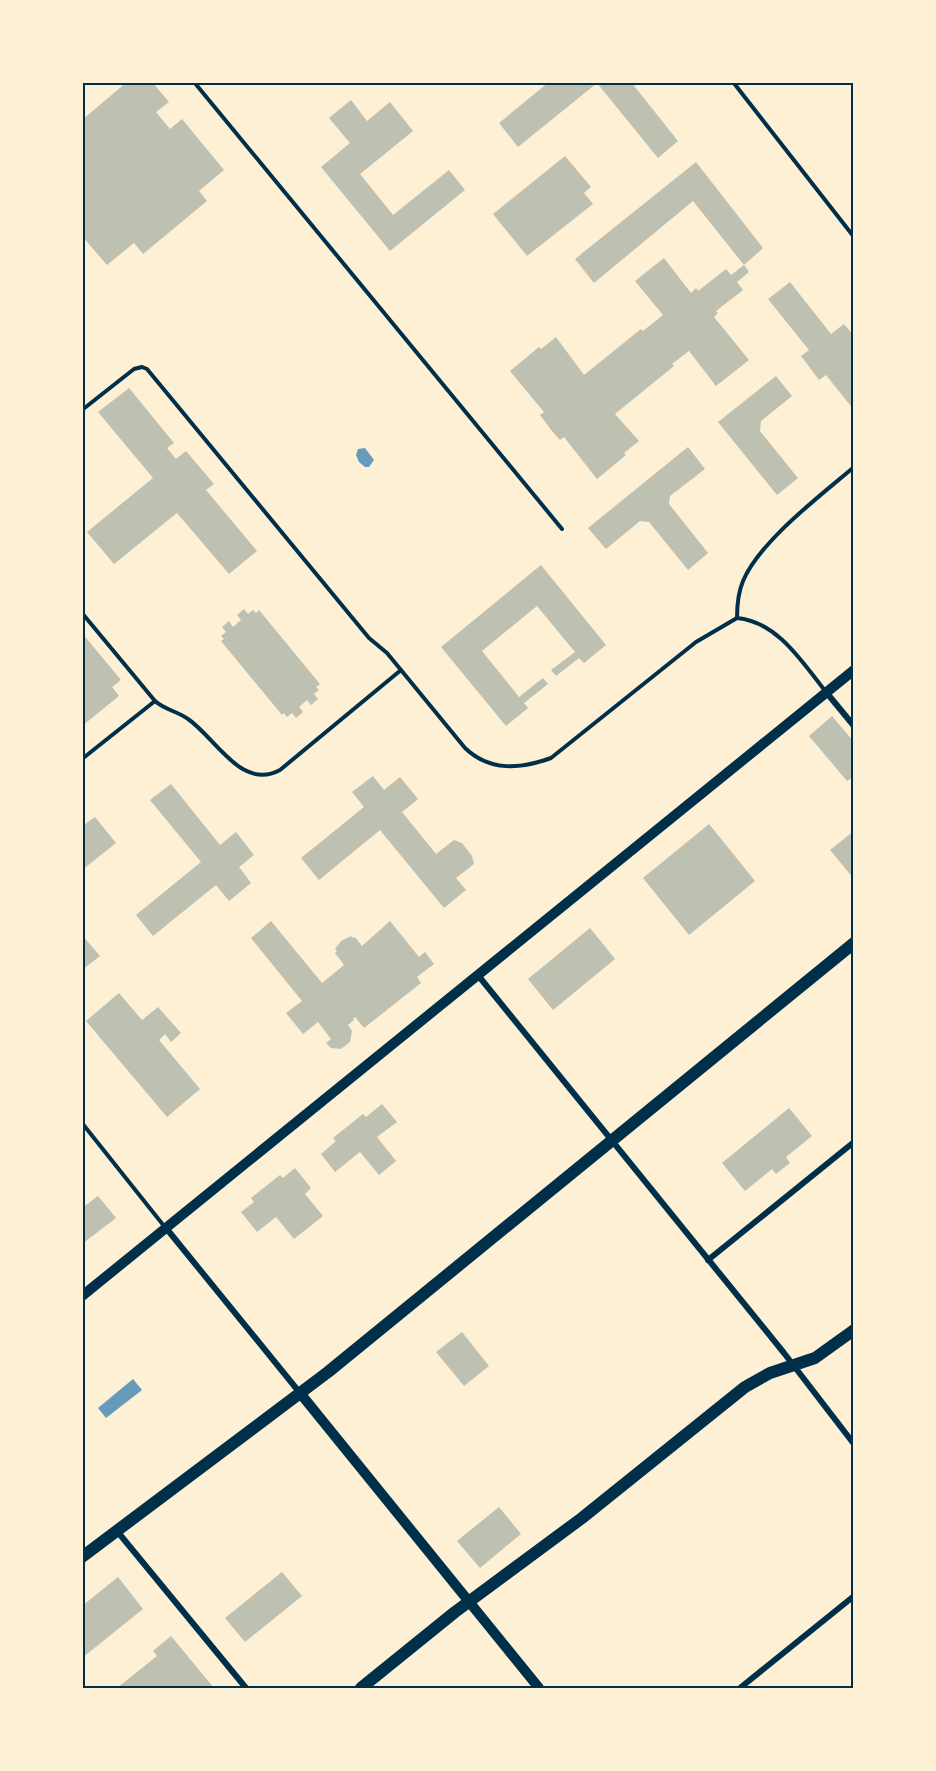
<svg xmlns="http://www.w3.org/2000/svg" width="936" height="1771" font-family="'Roboto Condensed',sans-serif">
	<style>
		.water { fill: #669bbc }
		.building { fill: #bec0b2 }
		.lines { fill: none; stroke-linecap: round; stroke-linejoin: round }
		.service { stroke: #003049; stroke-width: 4 }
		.minor { stroke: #003049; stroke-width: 6 }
		.tertiary { stroke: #003049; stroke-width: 10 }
		.secondary { stroke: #003049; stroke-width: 12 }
		.neatline { fill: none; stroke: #003049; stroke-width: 2 }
	</style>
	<rect width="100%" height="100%" fill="#fdf0d5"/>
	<g class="water">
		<polygon points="365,448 374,460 369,467 365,467 359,462 356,455 358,449"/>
		<polygon points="133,1379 142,1390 106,1418 98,1408"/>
	</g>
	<g class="building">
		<polygon points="127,82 152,82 169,102 156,112 170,129 182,119 224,170 199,191 207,201 143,254 134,243 107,265 82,236 82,120"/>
		<polygon points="549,82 631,82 678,141 658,158 597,83 518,147 499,123"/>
		<polygon points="351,100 367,121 390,102 413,131 360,174 393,215 449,170 465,190 390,251 321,167 350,143 329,118"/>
		<polygon points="565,156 591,187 584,193 593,204 527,256 493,214"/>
		<polygon points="696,162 763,248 744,265 693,201 594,283 575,259"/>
		<polygon points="664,258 691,293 696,288 698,291 726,269 731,275 744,265 749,272 737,282 743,290 716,311 718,313 714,317 749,360 716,386 689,351 672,364 674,366 615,414 639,441 624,453 626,455 597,479 564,437 560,440 552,431 540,415 544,412 510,371 539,347 541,349 556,337 584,375 641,329 643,331 663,315 635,281"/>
		<polygon points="790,282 831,334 844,324 854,336 854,357 851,359 854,363 854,410 826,375 819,380 801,356 809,350 768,299"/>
		<polygon points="776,376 792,396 761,421 760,431 798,478 777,495 718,422"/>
		<polygon points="129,388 174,443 167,448 176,459 186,451 214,484 206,490 257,551 229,574 177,513 114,564 87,532 153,478 98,412"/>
		<polygon points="688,447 705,469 670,496 669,504 708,553 688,570 649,522 640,521 606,549 588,528"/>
		<polygon points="541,565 606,645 584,663 579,658 556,676 551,670 575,652 537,606 482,651 519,697 543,678 548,684 524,703 528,708 506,726 441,647"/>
		<polygon points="244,609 248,614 253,610 256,613 259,610 320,684 316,687 319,690 314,694 318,699 311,705 307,700 299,707 303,712 296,718 292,713 287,717 284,713 282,715 221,641 224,639 221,636 226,632 222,627 229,621 233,627 241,620 237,615"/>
		<polygon points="82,633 121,680 112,687 119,696 82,726"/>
		<polygon points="832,716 854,742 854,776 847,781 809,736"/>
		<polygon points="373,776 384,790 400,777 418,799 402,812 436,854 454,840 462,843 472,856 474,864 456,878 466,890 444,908 380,830 319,880 301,858 364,807 352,792"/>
		<polygon points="171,784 220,845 236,832 254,855 239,867 251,883 229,901 216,885 153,936 136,915 201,862 150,800"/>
		<polygon points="95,817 116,843 82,870 82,823 84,825"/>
		<polygon points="709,824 755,881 689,935 643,878"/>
		<polygon points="854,831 854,879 830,850"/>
		<polygon points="271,921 322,983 344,965 335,953 337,951 335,949 341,941 351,936 353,938 355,937 362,946 390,921 419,957 425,952 434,964 417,977 421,983 364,1028 355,1017 353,1019 354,1020 348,1025 352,1031 350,1042 341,1049 331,1048 326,1043 331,1039 318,1022 303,1034 286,1013 302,1001 251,938"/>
		<polygon points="590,928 615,959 553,1010 528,979"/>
		<polygon points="82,935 100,956 82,970"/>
		<polygon points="119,993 142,1020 158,1007 181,1033 171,1042 165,1034 159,1040 200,1089 167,1117 86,1021"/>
		<polygon points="382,1104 397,1122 377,1137 396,1161 379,1175 360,1152 335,1172 321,1154 336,1141 333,1138 363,1114 366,1117"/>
		<polygon points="789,1108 812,1136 786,1157 790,1163 776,1174 772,1169 745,1191 722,1163"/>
		<polygon points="295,1168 311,1188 305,1194 323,1216 294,1239 276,1217 257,1232 241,1212 254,1202 251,1198 280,1175 283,1178"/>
		<polygon points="98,1196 116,1218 82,1244 82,1208"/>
		<polygon points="462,1332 489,1366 464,1386 436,1352"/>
		<polygon points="499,1507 521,1534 480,1568 457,1541"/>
		<polygon points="282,1572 302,1596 245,1642 225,1618"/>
		<polygon points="118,1577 143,1609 82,1658 82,1606"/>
		<polygon points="171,1636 214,1688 117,1688 157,1656 153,1651"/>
	</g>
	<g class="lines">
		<g class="service">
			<polyline points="194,82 562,529"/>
			<polyline points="733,82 854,237"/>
			<path d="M82 410 134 369 142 367 147 369 369 638 387 653 465 748C490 772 521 769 551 758L696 642 737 618"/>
			<path d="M82 613 155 701C165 710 177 711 188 719 216 738 241 791 280 770L401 670"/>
			<path d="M737 618C737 605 738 593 743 581 760 541 820 496 854 467"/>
			<path d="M737 618C778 622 802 662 826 692"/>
			<polyline points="82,759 155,701"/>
			<polyline points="82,1123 164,1226"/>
		</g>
		<g class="minor">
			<polyline points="826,692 854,726"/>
			<polyline points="477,974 784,1353 854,1444"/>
			<polyline points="166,1228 300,1393"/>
			<polyline points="708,1260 854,1142"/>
			<polyline points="117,1531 246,1688"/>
			<polyline points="740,1688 854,1596"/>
		</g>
		<g class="tertiary">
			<polyline points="82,1296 854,670"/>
			<polyline points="300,1393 539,1688"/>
		</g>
		<g class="secondary">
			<polyline points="82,1557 328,1372 854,943"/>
			<polyline points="361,1688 455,1612 582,1518 745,1387 770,1373 815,1358 854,1330"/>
		</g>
	</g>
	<rect width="936" height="1771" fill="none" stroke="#fdf0d5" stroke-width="168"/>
	<rect x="84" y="84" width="768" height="1603" class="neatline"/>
</svg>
